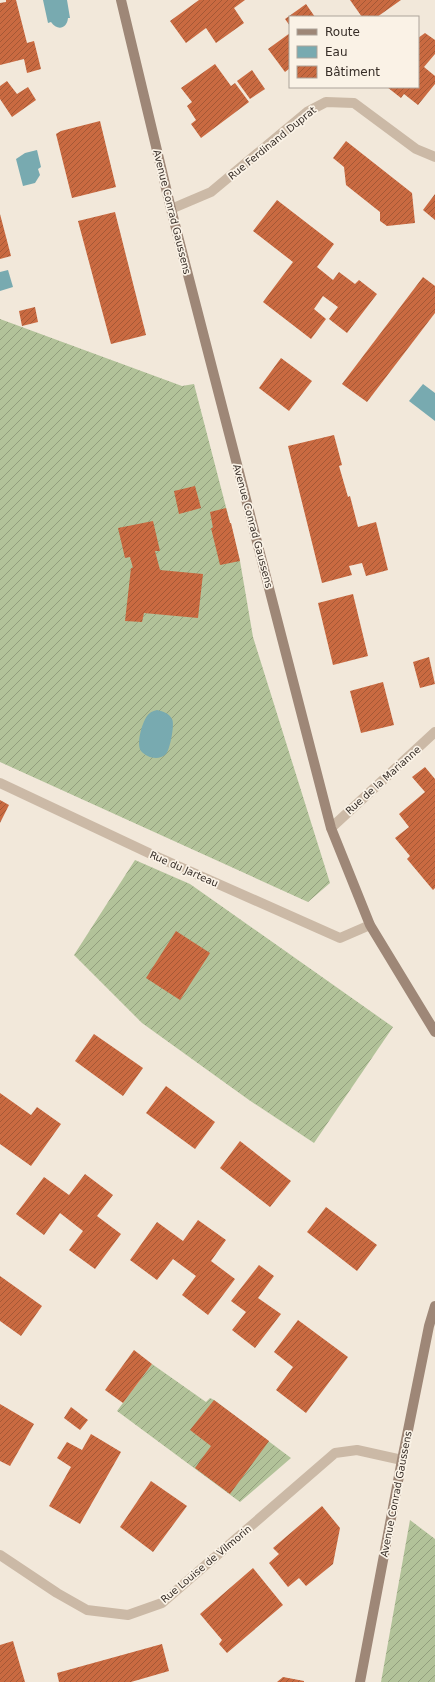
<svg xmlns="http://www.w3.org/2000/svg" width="435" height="1682" font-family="'DejaVu Sans',sans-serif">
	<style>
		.garden { fill: url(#garden-furrows) }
		.water { fill: #78aab0 }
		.building { fill: url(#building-hatch) }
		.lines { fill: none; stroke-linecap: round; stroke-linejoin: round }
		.street { stroke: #cbb9a6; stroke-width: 10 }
		.secondary { stroke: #9e8777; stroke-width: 10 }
		.labels { text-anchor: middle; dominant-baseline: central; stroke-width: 3.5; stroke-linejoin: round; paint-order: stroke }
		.street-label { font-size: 10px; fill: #362d27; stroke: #faf2e6 }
	</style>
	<defs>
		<pattern id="garden-furrows" width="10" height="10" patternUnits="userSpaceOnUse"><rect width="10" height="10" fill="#b2c299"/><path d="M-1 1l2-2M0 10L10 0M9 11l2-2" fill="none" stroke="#929e7d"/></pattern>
		<pattern id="building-hatch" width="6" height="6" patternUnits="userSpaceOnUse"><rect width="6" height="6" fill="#c96a41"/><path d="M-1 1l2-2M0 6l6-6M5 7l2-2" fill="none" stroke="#a45836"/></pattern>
	</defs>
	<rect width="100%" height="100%" fill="#f2e8da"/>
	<g class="garden">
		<polygon points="0,319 182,386 194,384 240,561 253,637 330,883 308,902 0,762"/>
		<polygon points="135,860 190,884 393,1027 314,1143 249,1100 142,1023 74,955"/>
		<polygon points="152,1364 206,1402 210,1398 214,1400 291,1458 240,1502 117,1411"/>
		<polygon points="410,1520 435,1539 435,1682 381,1682"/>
	</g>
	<g class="water">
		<path d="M43 0H67L70 18H68C67 29 57 31 51 22L48 23Z"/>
		<polygon points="37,150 41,167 38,169 40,175 35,183 23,186 16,159 25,153"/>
		<polygon points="8,270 13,287 0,291 0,272"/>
		<polygon points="423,384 435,393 435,421 409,401"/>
		<path d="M157 710C162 711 169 713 172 719 175 724 170 750 166 754 159 761 147 758 141 751 136 744 142 723 147 716 149 713 152 711 157 710Z"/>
	</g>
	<g class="building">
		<polygon points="6,0 16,0 27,43 34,41 41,69 27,73 24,59 0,65 0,3 6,2"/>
		<polygon points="199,0 245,0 234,8 244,23 216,43 206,28 186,43 170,21"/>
		<polygon points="350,0 401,0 377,17 362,17"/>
		<polygon points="306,4 315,17 290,17 290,26 285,19"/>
		<polygon points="290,33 290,68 285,72 268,49"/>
		<polygon points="425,33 435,40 435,54 424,67 435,76 435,84 418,105 404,94 401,98 387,87 418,87 418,38"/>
		<polygon points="215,64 231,86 235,83 249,102 201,138 191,124 196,120 187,106 192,102 181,88"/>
		<polygon points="252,70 265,89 250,99 237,81"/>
		<polygon points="7,81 17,94 28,87 36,100 12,117 0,99 0,86"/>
		<polygon points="100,121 116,187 72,198 56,134 61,131"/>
		<polygon points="346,141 412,193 415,223 387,226 380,221 380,212 346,185 344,167 333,158"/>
		<polygon points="435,194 435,220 423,210"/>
		<polygon points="277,200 334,244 317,267 333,280 339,272 355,284 359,280 377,294 347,333 329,319 338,307 323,296 314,309 326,319 311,339 263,302 293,262 253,231"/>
		<polygon points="115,212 146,335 111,344 78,221"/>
		<polygon points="0,214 11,256 0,259"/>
		<polygon points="423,277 435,286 435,313 367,402 342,384"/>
		<polygon points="35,307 38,322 22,326 19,311"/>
		<polygon points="281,358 312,381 289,411 259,388"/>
		<polygon points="334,435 342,465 339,466 348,497 350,496 358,527 376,522 388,570 366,576 362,563 349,566 352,575 322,583 288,446"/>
		<polygon points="195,486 201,508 179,514 174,491"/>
		<polygon points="226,508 230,523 231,523 240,561 220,565 211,528 213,528 210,512"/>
		<polygon points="153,521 160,551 155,551 160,570 203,574 198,618 144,613 142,622 125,621 131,568 133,568 130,557 125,558 118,528"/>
		<polygon points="353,594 368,656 333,665 318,603"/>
		<polygon points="429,657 435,684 420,688 413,662"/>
		<polygon points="383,682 394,725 361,733 350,691"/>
		<polygon points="425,767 435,779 435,888 433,890 407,859 410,856 395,838 409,827 399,814 425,792 412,777"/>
		<polygon points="0,800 9,805 0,823"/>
		<polygon points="176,931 210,953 180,1000 146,978"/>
		<polygon points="94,1034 143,1068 123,1096 75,1061"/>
		<polygon points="166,1086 215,1122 195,1149 146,1113"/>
		<polygon points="0,1093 31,1115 37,1107 61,1124 31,1166 0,1144"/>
		<polygon points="240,1141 291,1181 270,1207 220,1168"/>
		<polygon points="85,1174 113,1195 97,1216 121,1234 95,1269 69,1250 83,1231 60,1213 44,1235 16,1214 44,1177 69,1195"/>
		<polygon points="326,1207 377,1245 357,1271 307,1232"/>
		<polygon points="198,1220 226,1240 211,1261 235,1279 208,1315 182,1295 196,1276 173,1259 157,1280 130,1260 157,1222 183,1241"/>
		<polygon points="259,1265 274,1276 258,1298 281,1314 255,1348 232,1330 246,1312 231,1301"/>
		<polygon points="0,1276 42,1306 21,1336 0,1321"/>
		<polygon points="298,1320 348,1357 306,1413 276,1390 293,1367 274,1352"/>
		<polygon points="134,1350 152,1364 123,1403 105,1390"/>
		<polygon points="214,1400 269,1441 230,1494 195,1468 211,1446 190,1430"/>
		<polygon points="0,1404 34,1424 10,1466 0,1461"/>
		<polygon points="71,1407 88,1420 80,1430 64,1418"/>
		<polygon points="91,1434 121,1452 80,1524 49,1506 71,1467 57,1458 67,1442 82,1450"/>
		<polygon points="151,1481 187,1506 153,1552 120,1527"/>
		<polygon points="322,1506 340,1528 333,1564 306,1586 299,1578 288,1587 269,1563 279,1554 273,1548"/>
		<polygon points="253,1568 283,1605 227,1653 219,1644 222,1640 200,1614"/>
		<polygon points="13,1641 25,1682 0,1682 0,1645"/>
		<polygon points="162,1644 169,1671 131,1682 59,1682 57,1673"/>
		<polygon points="283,1677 304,1681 304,1682 277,1682"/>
	</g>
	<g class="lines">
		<g class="street">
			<polyline points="171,209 211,192 307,112 326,102 354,103 416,149 435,157"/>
			<polyline points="0,783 153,855 340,938 370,925"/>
			<polyline points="331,828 435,732"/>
			<polyline points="0,1555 57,1593 87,1610 128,1615 162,1603 335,1453 357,1450 402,1460"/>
		</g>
		<g class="secondary">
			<polyline points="121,0 171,209 331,828 370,925 435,1032"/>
			<polyline points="360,1682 402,1460 429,1326 435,1306"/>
		</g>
	</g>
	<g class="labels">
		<g class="street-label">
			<text transform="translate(272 143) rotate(-39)">Rue Ferdinand Duprat</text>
			<text transform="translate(172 212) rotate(76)">Avenue Conrad Gaussens</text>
			<text transform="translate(253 526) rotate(75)">Avenue Conrad Gaussens</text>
			<text transform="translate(383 780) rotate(-42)">Rue de la Marianne</text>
			<text transform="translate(184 869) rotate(24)">Rue du Jarteau</text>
			<text transform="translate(396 1494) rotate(-79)">Avenue Conrad Gaussens</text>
			<text transform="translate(206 1564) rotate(-40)">Rue Louise de Vilmorin</text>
		</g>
	</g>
	<rect x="289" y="16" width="130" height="72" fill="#faf2e6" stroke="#aca39a"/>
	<rect x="297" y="29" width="20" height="6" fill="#9e8777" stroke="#aca39a"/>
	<text x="325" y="36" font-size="12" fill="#362d27">Route</text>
	<rect x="297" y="46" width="20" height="12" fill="#78aab0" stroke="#aca39a"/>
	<text x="325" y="56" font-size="12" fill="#362d27">Eau</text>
	<rect x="297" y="66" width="20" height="12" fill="url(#building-hatch)" stroke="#aca39a"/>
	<text x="325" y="76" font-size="12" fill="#362d27">Bâtiment</text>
</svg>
